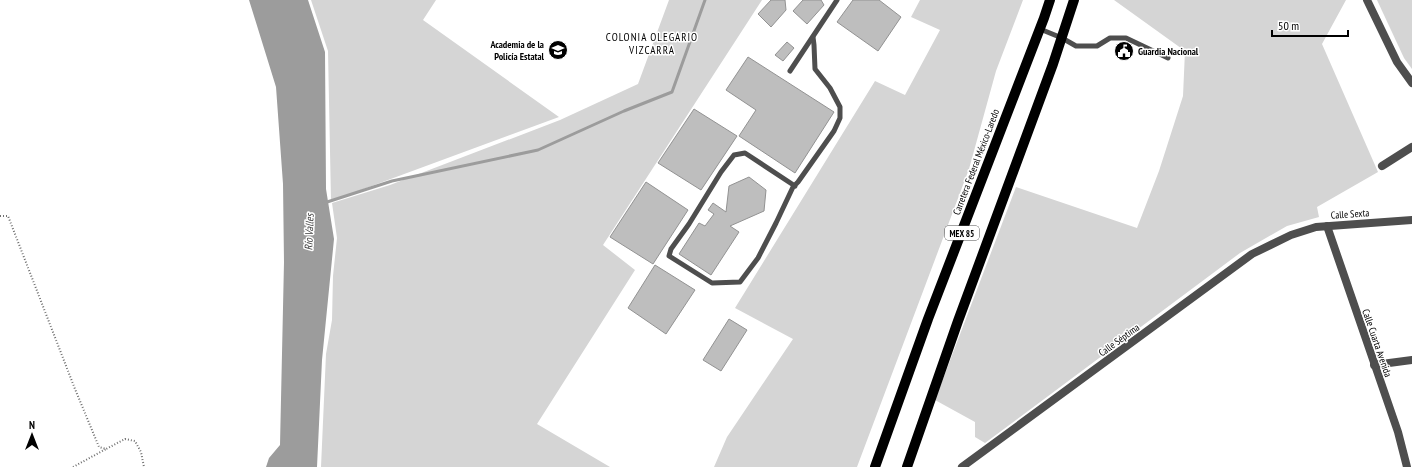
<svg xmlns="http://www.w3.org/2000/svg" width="1412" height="467" font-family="'PT Sans Narrow',sans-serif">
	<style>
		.green { fill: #d5d5d5 }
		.water { fill: #9c9c9c }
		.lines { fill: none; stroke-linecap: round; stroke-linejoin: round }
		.stream { stroke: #9c9c9c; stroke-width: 3 }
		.building { fill: #bebebe; stroke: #929292 }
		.path { stroke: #707070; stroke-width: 2; stroke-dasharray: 1 2; stroke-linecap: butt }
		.service { stroke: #4e4e4e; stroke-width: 5 }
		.minor { stroke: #4e4e4e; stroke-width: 8 }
		.primary { stroke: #000; stroke-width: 10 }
		.labels { text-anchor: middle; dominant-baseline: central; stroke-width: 3; stroke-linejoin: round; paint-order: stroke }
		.shield { fill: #fff; stroke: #4c4c4c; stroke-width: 1 }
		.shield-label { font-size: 9px; font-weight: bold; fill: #000 }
		.poi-label { font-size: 10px; font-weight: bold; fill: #000; stroke: #fff; text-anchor: end }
		.street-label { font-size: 10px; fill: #000; stroke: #fff }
		.neighbourhood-label { font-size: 11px; letter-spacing: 1px; fill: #000; stroke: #fff }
		.water-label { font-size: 11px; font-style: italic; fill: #3d3d3d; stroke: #fff }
	</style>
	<rect width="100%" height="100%" fill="#fff"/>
	<g class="green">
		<polygon points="311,0 436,0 423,20 559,117 331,201 328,51"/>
		<polygon points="669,0 762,0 603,245 635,270 537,424 610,467 321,467 326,354 332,320 333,276 337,238 332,203 390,185 560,120 638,84"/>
		<polygon points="920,0 1023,0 996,71 969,169 857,467 714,467 727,437 793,339 735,308 875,81 905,95 940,30 911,17"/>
		<polygon points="1114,0 1346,0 1322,44 1378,172 1317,207 1319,217 1287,226 1240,253 985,443 975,437 975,422 935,400 1016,187 1137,228 1159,171 1183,96 1185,51"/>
		<polygon points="1377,0 1412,0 1412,69 1404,58"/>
	</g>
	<polygon class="water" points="249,0 308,0 325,52 326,189 334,239 322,360 317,467 266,467 269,458 280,445 284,262 283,184 276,87"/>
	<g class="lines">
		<polyline class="stream" points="324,203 392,181 538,150 624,111 672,92 705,0"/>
	</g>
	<g class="building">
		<polygon points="771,0 785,0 786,10 771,27 758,14"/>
		<polygon points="803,0 821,0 824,5 807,24 793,11"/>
		<polygon points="853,0 879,0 901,17 878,51 837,22"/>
		<polygon points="787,42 794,48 783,61 775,55"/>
		<polygon points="748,57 834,112 795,173 739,136 756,110 726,90"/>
		<polygon points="694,109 737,136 701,190 658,163"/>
		<polygon points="749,177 766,190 764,211 730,226 739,232 711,275 679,254 699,223 705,226 714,214 708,210 713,203 726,212 729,186"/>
		<polygon points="646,182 688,210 653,264 610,237"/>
		<polygon points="655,265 695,290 666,334 628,308"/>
		<polygon points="729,319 747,330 721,371 703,360"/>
	</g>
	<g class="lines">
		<g class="path">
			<polyline points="0,216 8,216 75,389 99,447 106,449 125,439 135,441 141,452 144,467"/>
			<polyline points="73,467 106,449"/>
		</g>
		<g class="service">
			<polyline points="1040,29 1062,38 1076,46 1097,46 1110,38 1126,38 1168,58"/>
			<polyline points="790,71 837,0"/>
			<polyline points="795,186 745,153 734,155 721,172 689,224 671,249 669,256 712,283 740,282 758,258 776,223 793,187 798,182 834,131 840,118 840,107 830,88 815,69 814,45 813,37"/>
		</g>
		<g class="minor">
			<polyline points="1367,0 1397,62 1412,83"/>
			<polyline points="1382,166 1412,147"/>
			<polyline points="1327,226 1398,432 1407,467"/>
			<polyline points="1374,365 1412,360"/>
			<polyline points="962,467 1252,254 1291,235 1316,227 1412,220"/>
		</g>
		<g class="primary">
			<polyline points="875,467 928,319 1044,18 1050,0"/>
			<polyline points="907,467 958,321 1053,64 1074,0"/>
		</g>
	</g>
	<defs>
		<symbol id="university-disc" viewBox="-11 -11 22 22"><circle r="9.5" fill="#000" stroke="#fff"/><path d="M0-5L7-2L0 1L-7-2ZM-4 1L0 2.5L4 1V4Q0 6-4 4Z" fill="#fff"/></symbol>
		<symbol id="civic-disc" viewBox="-11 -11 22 22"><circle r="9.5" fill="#000" stroke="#fff"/><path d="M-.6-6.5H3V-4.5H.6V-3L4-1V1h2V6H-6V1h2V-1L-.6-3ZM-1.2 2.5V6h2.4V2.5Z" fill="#fff"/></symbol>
	</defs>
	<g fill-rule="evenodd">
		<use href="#university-disc" x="547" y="39" width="22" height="22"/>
		<use href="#civic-disc" x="1113" y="40" width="22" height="22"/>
	</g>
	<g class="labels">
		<rect class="shield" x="945" y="226" width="34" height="14" rx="3"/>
		<g class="shield-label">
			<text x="962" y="233">MEX 85</text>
		</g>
		<g class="poi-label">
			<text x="544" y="44">Academia de la<tspan x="544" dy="12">Policía Estatal</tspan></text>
			<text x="1138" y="51" text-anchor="start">Guardia Nacional</text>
		</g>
		<g class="street-label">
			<text transform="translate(976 162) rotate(-69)">Carretera Federal México-Laredo</text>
			<text transform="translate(1350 214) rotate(-4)">Calle Sexta</text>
			<text transform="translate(1119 340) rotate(-36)">Calle Séptima</text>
			<text transform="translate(1377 343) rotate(71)">Calle Cuarta Avenida</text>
		</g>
		<g class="neighbourhood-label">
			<text x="652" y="37">COLONIA OLEGARIO<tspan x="652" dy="13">VIZCARRA</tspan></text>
		</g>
		<g class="water-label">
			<text transform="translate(309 232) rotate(-88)">Río Valles</text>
		</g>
	</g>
	<g transform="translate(32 435)" stroke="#ffffff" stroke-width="3" paint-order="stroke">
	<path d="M0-3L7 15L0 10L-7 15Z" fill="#000000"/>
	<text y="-6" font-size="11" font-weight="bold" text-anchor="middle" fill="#000000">N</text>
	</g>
	<path d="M1272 30v6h76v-6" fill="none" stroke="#000000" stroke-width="2"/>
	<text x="1278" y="30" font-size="12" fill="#000000" stroke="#ffffff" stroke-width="3" paint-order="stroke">50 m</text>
</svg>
